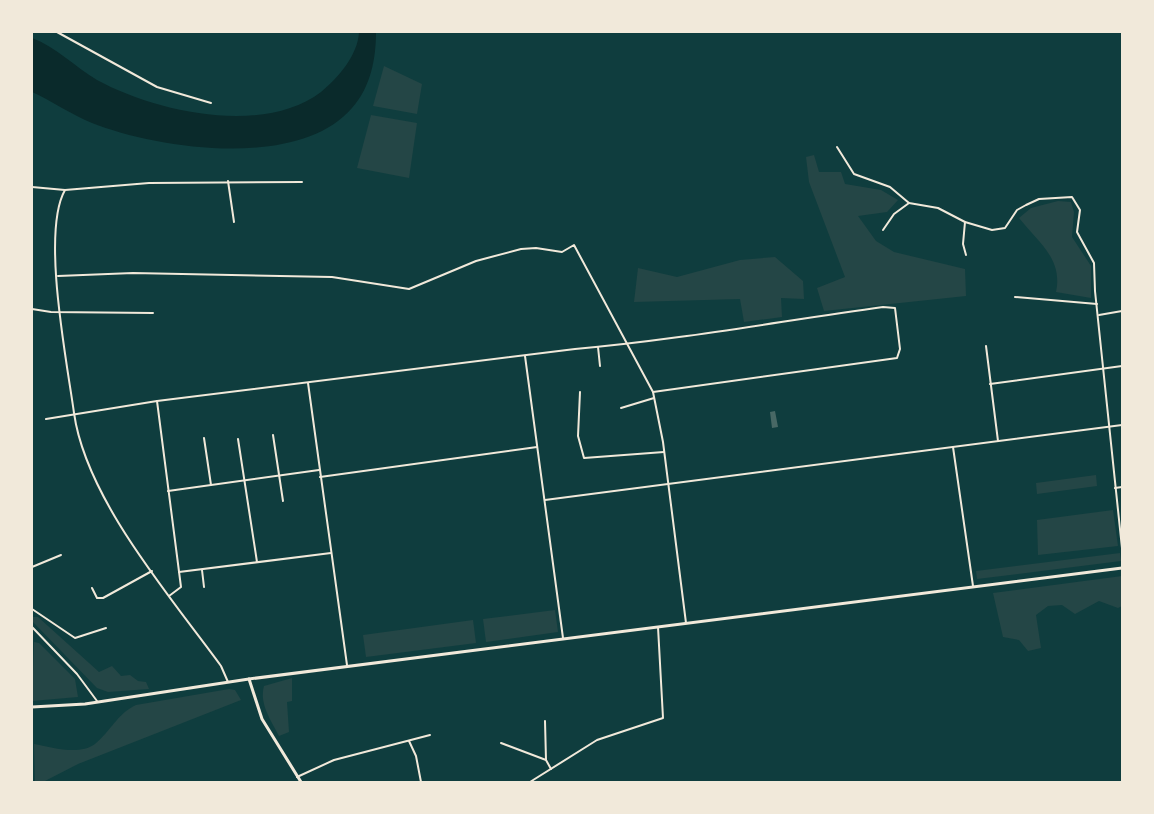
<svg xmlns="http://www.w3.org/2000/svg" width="1154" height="814" font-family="Rubik,sans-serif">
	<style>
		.green { fill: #244646 }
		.water { fill: #0a2a2b }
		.building { fill: #486865 }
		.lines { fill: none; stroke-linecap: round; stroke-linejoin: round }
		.minor { stroke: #f1e9da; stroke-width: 2 }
		.tertiary { stroke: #f1e9da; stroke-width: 3 }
		.secondary { stroke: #f1e9da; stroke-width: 3 }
	</style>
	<rect width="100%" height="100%" fill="#0f3d3e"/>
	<g class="green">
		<polygon points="384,66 422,84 417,114 373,106"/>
		<polygon points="371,115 417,123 409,178 357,168"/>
		<polygon points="814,155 819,172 841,172 845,184 881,190 898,200 887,212 858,216 876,241 894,252 965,269 966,296 824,311 817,288 845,277 809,182 806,157"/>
		<path d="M1058 201 1071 202 1074 212 1072 237 1091 266V298L1056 292C1063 259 1039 243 1019 218L1031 208Z"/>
		<polygon points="775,257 803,281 804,299 781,298 782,317 744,322 740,299 634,302 638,268 677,277 740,260"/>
		<polygon points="1096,475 1097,486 1037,494 1036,483"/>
		<polygon points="1113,510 1118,546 1038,555 1037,520"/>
		<polygon points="1120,553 1121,561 977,579 976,571"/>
		<polygon points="1122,576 1122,606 1118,608 1099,601 1075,614 1062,605 1048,606 1036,615 1041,648 1028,651 1019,640 1003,637 993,593"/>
		<polygon points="555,610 558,632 486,642 483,619"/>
		<polygon points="32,617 38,617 99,672 112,666 121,676 130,675 138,681 146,682 149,689 108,692 97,688 32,621"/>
		<polygon points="473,620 476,643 366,657 363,635"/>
		<polygon points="34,642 39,643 75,679 78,697 32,701"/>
		<path d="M292 678V701L287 702 289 732 279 736C271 720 259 704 264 686Z"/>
		<path d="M229 689 235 690 241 700 78 764 43 782H35L34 744C51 747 79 756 95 744 111 731 117 714 136 705Z"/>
	</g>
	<path class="water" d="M359 32H376C376 58 371 87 352 108 299 170 158 149 92 123 72 115 52 101 32 92V38C56 47 75 67 97 80 156 112 263 136 321 92 338 78 358 55 359 32Z"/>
	<polygon class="building" points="775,411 778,427 772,428 770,412"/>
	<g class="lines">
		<g class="minor">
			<polyline points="57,32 157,87 211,103"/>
			<polyline points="837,147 854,174 890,187 909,203 938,208 965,222 992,230 1005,228 1017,210 1026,205 1039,199 1072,197 1080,210 1077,232 1094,263 1095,291 1122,548"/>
			<polyline points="228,181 234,222"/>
			<polyline points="32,187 65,190 149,183 302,182"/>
			<path d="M65 190C41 232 67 362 74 413 86 499 170 596 221 666L228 682"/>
			<polyline points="965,222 963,244 966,255"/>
			<polyline points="883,230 894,214 909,203"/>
			<polyline points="58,276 133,273 332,277 409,289 476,261 521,249 536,248 562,252 574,245 653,392 663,442 686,623"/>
			<polyline points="1015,297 1097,304"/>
			<polyline points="32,309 51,312 153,313"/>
			<polyline points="1099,315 1122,311"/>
			<polyline points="986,346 998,441"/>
			<polyline points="598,347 600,366"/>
			<polyline points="525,356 563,638"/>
			<polyline points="308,383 347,665"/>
			<polyline points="990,384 1122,366"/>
			<polyline points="580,392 578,436 584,458 664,452"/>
			<polyline points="157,401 181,587 169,596"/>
			<polyline points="621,408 654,398"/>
			<path d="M46 419 157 401 575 349C678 340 781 321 883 307L895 308 900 349 897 358 653 392"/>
			<polyline points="273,435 283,501"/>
			<polyline points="204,438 211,485"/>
			<polyline points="238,439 257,562"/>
			<polyline points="953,447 973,586"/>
			<polyline points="320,477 537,447"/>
			<polyline points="1115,488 1122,487"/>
			<polyline points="168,491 319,470"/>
			<polyline points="545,500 1122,425"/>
			<polyline points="32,567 61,555"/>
			<polyline points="202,570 204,587"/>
			<polyline points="179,572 331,553"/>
			<polyline points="92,588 97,598 103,598 152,571"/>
			<polyline points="32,609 75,638 106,628"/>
			<polyline points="32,627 77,674 97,701"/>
			<polyline points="545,721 546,760"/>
			<polyline points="409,741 416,756 421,782"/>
			<polyline points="501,743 546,760 551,769"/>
			<polyline points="297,777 334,760 430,735"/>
			<polyline points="530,782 597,740 663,718 658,627"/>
		</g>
		<polyline class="tertiary" points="32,707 85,704 249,679"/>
		<polyline class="secondary" points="301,782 262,719 249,679 1122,568"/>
	</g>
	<rect width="1154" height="814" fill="none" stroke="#f1e9da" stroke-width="66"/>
</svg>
